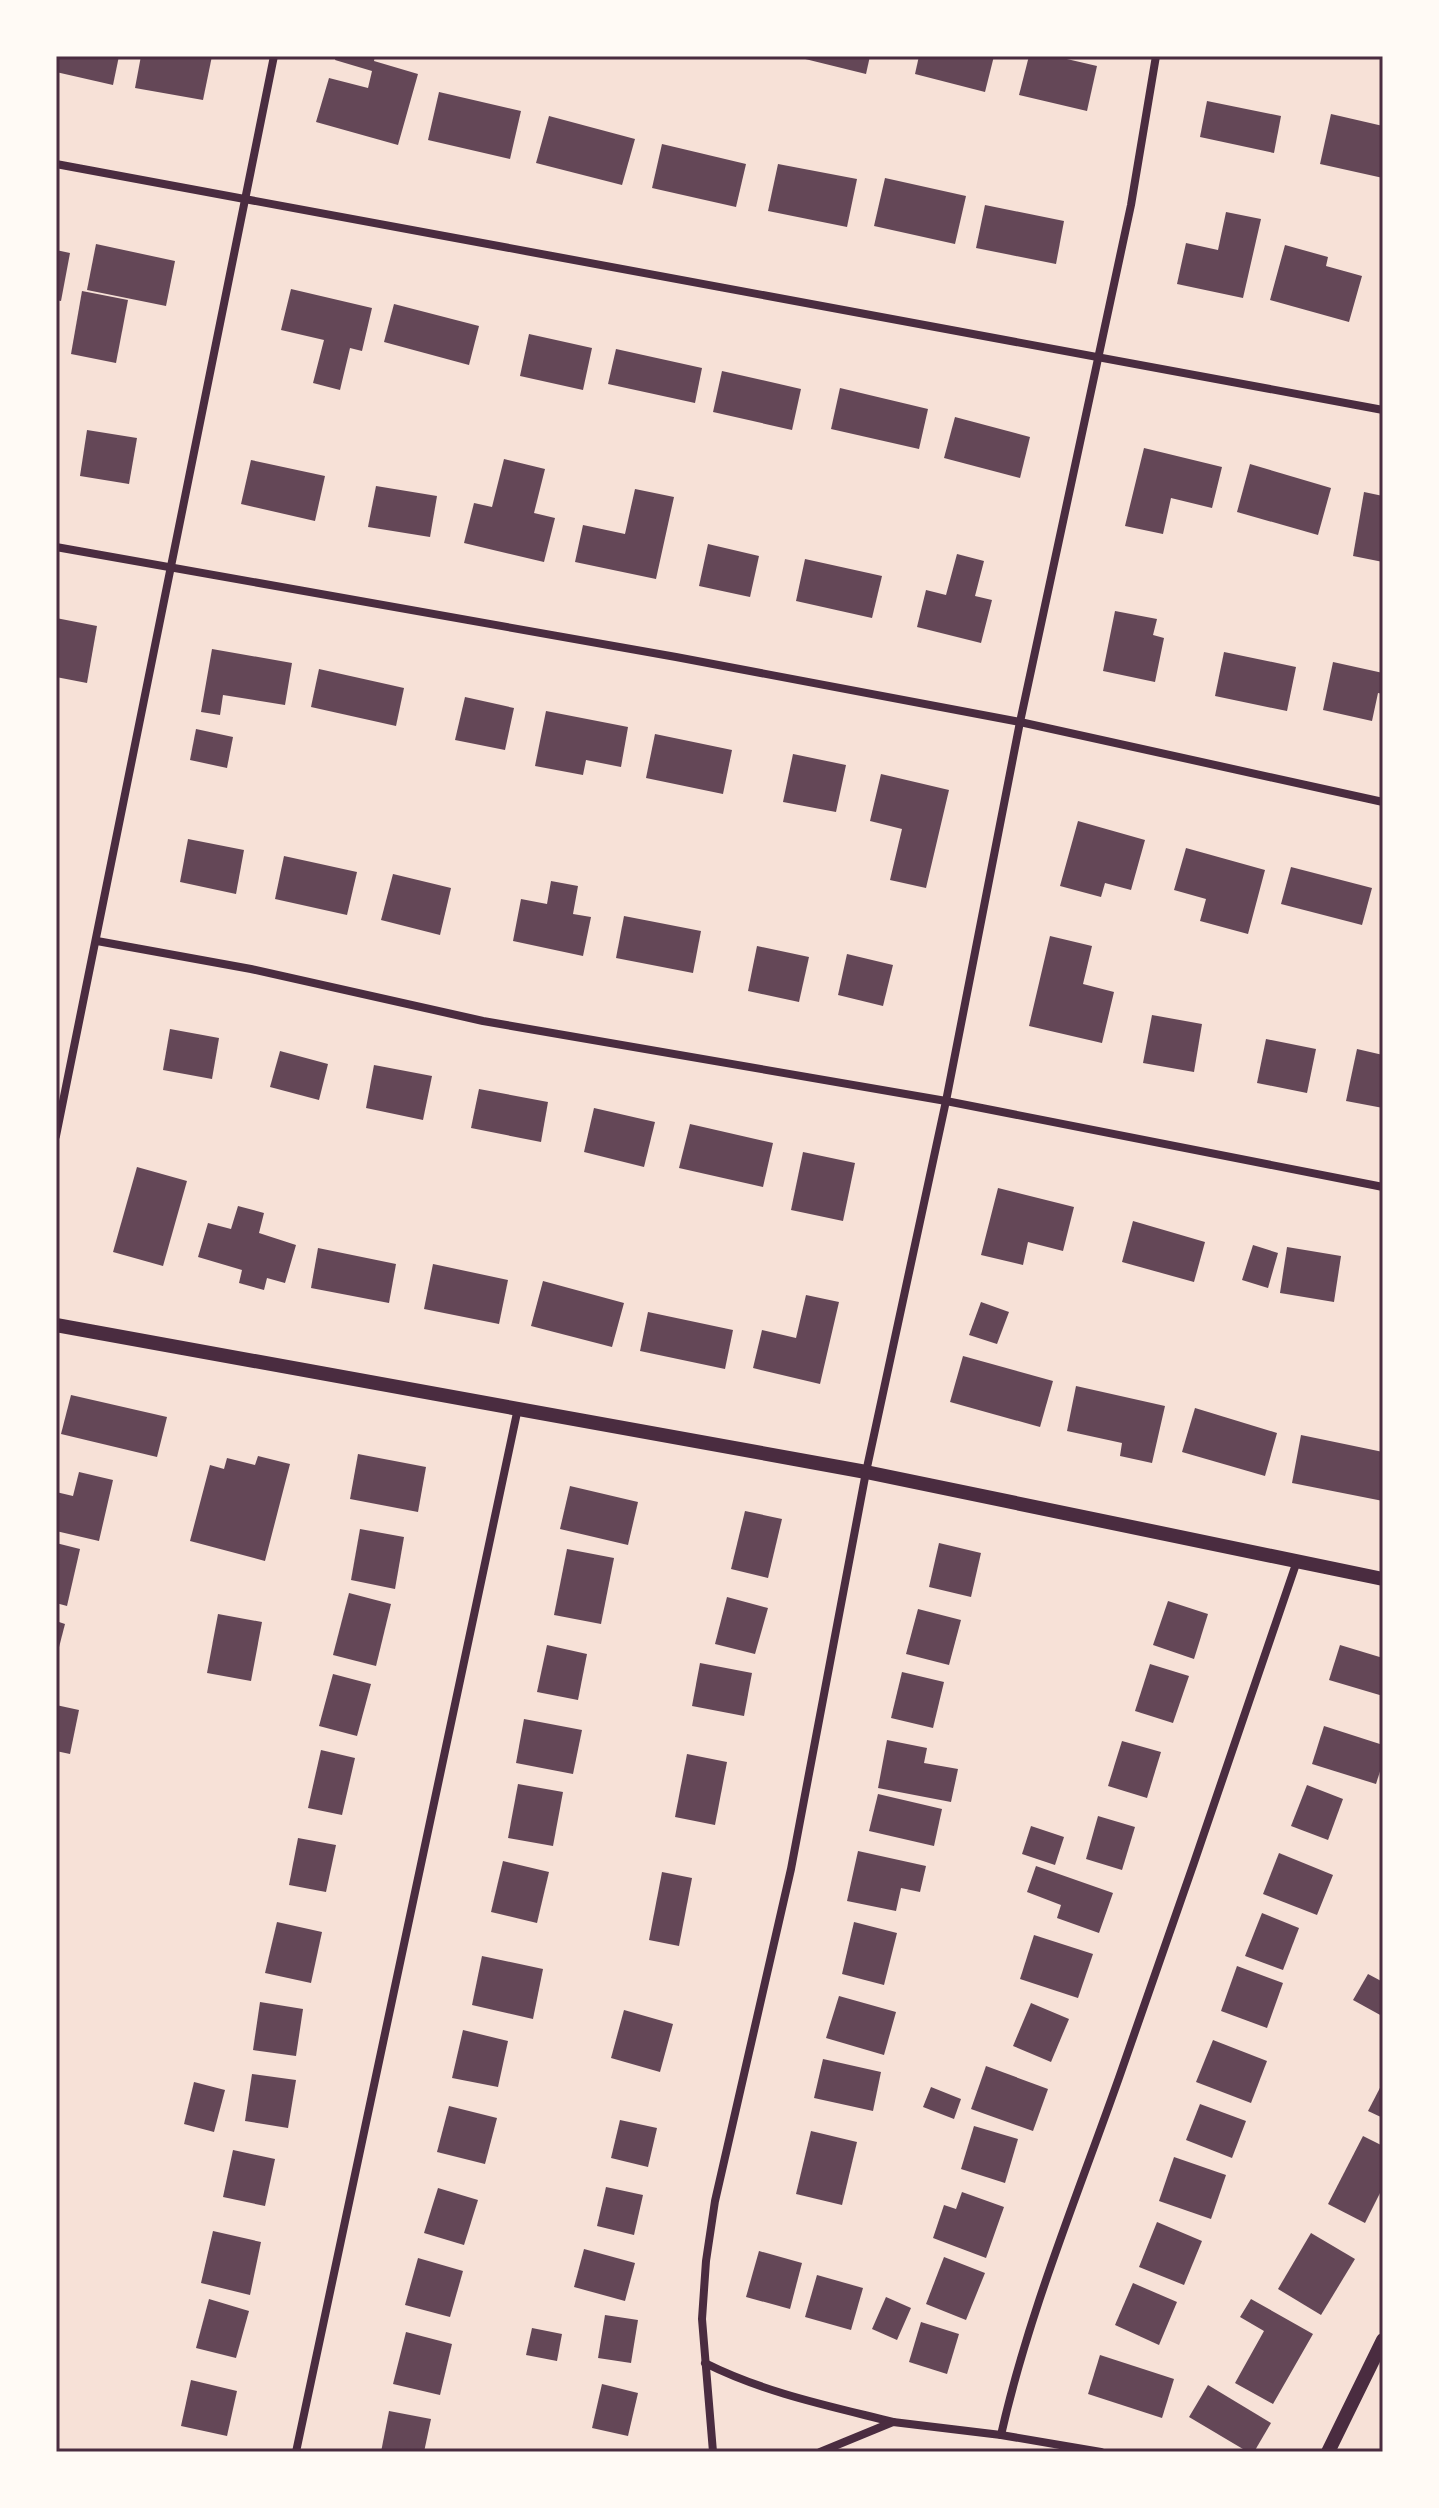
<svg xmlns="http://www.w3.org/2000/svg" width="1439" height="2508" font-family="'PT Serif',serif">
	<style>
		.building { fill: #644757 }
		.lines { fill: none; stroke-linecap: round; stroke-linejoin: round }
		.minor { stroke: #4a2c40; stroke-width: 8 }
		.tertiary { stroke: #4a2c40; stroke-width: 14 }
		.neatline { fill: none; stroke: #4a2c40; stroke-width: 3 }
	</style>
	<rect width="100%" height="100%" fill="#f7e1d7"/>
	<g class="building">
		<polygon points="56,56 119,56 113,85 56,72"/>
		<polygon points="141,56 212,56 203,100 135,88"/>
		<polygon points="336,56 375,56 374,61 418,74 398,145 316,122 329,78 368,88 372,71 335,60"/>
		<polygon points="793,56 870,56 866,74"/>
		<polygon points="919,56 994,56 985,92 915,74"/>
		<polygon points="1029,56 1054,56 1097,66 1087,111 1019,95"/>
		<polygon points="439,92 521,111 510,159 428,140"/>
		<polygon points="1207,101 1281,116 1274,153 1200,137"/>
		<polygon points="1331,114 1383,126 1383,178 1320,164"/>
		<polygon points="549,116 635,139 622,185 536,163"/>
		<polygon points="662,144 746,164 736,207 652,188"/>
		<polygon points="778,164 857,179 847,227 768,211"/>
		<polygon points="885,178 966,196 955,244 874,226"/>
		<polygon points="985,205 1064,221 1056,264 976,248"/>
		<polygon points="1226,212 1261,219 1243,298 1177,284 1186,243 1218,250"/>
		<polygon points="96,244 175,261 166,306 87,290"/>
		<polygon points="1285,245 1328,257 1326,266 1362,276 1349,322 1270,300"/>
		<polygon points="56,250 70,253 61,301 56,300"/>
		<polygon points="291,289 372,308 362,351 350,348 340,390 313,383 324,340 281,330"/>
		<polygon points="82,291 128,300 116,363 71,354"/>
		<polygon points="394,304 479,326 469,365 384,342"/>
		<polygon points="529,334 592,348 583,390 520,376"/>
		<polygon points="616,349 702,368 695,403 608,384"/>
		<polygon points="722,371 801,389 792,430 713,412"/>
		<polygon points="840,388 928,409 919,449 831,429"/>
		<polygon points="955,417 1030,437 1020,478 944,458"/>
		<polygon points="87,430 137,438 129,484 80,476"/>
		<polygon points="1144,448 1222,467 1212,508 1171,498 1163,534 1125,526"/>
		<polygon points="504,459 545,469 534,513 555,518 544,562 464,543 474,503 492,507"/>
		<polygon points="251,460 325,476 315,521 241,504"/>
		<polygon points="1250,464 1331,488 1318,535 1237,512"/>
		<polygon points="376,486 437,496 430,537 368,527"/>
		<polygon points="635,489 674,497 656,579 575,562 583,525 625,534"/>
		<polygon points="1364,492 1383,496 1383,562 1353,556"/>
		<polygon points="708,544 759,556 750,597 699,586"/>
		<polygon points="957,554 984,561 975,596 992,600 981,643 917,627 926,590 946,595"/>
		<polygon points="805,559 882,576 872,618 796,601"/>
		<polygon points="1115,611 1157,619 1153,635 1164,638 1155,682 1103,671"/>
		<polygon points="56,618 97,626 87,683 56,677"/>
		<polygon points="212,649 292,663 285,705 223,695 220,715 201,712"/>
		<polygon points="1224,652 1296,667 1287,711 1215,696"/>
		<polygon points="1333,662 1383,673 1383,694 1378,693 1372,721 1323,710"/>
		<polygon points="319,669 404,688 396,726 311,707"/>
		<polygon points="465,697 514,708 505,750 455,740"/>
		<polygon points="546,711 628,727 621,767 586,760 583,775 535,766"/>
		<polygon points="196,729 233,737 227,768 190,760"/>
		<polygon points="655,734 732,750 723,794 646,778"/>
		<polygon points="793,754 846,765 836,812 783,802"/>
		<polygon points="881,774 949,790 926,888 890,880 902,829 870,821"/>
		<polygon points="1078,821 1145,840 1131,890 1105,883 1101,897 1060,886"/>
		<polygon points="188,839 244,850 236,894 180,882"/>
		<polygon points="1186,848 1265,870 1248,934 1200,921 1206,899 1174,890"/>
		<polygon points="284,856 357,872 347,915 275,899"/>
		<polygon points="1291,867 1372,888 1362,925 1281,904"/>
		<polygon points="393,874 451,888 440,935 381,920"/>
		<polygon points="551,881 578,886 573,914 591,917 583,956 513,941 521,899 547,904"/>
		<polygon points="624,916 701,931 693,973 616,958"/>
		<polygon points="1050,936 1092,946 1083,984 1114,992 1102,1043 1029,1026"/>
		<polygon points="757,946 809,957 799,1002 748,991"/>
		<polygon points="847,954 893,965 883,1006 838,995"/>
		<polygon points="1152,1015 1202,1024 1194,1072 1143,1063"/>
		<polygon points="170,1029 219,1038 212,1079 163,1070"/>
		<polygon points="1266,1039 1316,1049 1307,1093 1257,1083"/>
		<polygon points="1357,1049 1383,1055 1383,1108 1346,1101"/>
		<polygon points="280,1051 328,1064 319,1100 270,1087"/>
		<polygon points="374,1065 432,1076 423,1120 366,1108"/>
		<polygon points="479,1089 548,1102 541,1142 471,1128"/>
		<polygon points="594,1108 655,1122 644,1167 584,1152"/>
		<polygon points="690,1124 773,1143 763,1187 679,1168"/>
		<polygon points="803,1152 855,1163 843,1221 791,1210"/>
		<polygon points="137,1167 187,1181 163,1266 113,1252"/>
		<polygon points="998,1188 1074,1207 1063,1251 1028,1242 1023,1265 981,1255"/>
		<polygon points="238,1206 264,1213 259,1233 296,1245 285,1283 267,1278 264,1290 239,1283 242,1270 198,1257 208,1223 231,1229"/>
		<polygon points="1133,1221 1205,1242 1194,1282 1122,1262"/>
		<polygon points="1253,1245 1278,1253 1268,1288 1242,1280"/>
		<polygon points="1287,1247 1341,1256 1334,1302 1280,1293"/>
		<polygon points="318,1248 396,1264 389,1303 311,1288"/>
		<polygon points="433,1264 508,1280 499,1324 424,1309"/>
		<polygon points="543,1281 624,1303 612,1347 531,1326"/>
		<polygon points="806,1295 839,1302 820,1384 753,1368 762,1330 796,1338"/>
		<polygon points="981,1302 1009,1312 997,1344 969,1335"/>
		<polygon points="648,1312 733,1330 725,1369 640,1351"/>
		<polygon points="963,1356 1053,1381 1040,1427 950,1402"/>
		<polygon points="1076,1386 1165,1406 1152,1463 1120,1456 1122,1443 1067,1431"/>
		<polygon points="71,1395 167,1417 157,1457 61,1434"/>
		<polygon points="1195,1408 1277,1433 1265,1476 1182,1452"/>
		<polygon points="1301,1435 1383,1452 1383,1501 1292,1483"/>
		<polygon points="358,1454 426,1467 418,1512 350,1499"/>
		<polygon points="258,1456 290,1464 265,1561 190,1541 210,1465 224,1469 227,1458 255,1465"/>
		<polygon points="79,1472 113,1480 99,1541 56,1531 56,1492 73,1496"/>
		<polygon points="570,1486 638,1502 628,1545 560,1529"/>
		<polygon points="745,1511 782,1519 768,1578 731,1569"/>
		<polygon points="360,1529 404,1537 395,1589 351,1580"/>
		<polygon points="56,1543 80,1549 67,1606 56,1603"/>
		<polygon points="939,1543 981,1553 971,1597 929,1587"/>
		<polygon points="567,1549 614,1558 601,1624 554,1615"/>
		<polygon points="349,1593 391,1604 376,1666 333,1655"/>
		<polygon points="727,1597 768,1608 755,1654 715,1644"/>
		<polygon points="1168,1601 1208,1614 1194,1659 1153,1645"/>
		<polygon points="918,1609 961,1620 949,1665 906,1654"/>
		<polygon points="218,1614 262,1622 251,1681 207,1673"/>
		<polygon points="56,1621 65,1624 57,1655 56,1655"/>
		<polygon points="547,1645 587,1654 578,1700 537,1692"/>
		<polygon points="1340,1645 1383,1658 1383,1696 1329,1680"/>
		<polygon points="700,1663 752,1673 744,1716 692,1706"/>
		<polygon points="1150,1664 1189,1676 1173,1723 1135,1711"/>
		<polygon points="902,1672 944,1682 933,1728 891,1718"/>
		<polygon points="333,1674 371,1684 357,1736 319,1726"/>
		<polygon points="56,1705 79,1710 70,1754 56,1751"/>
		<polygon points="524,1719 582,1730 573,1774 516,1763"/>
		<polygon points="1324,1726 1383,1745 1383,1762 1376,1784 1312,1764"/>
		<polygon points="887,1740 927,1748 924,1763 958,1769 951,1802 878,1788"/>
		<polygon points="1122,1741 1161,1752 1147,1798 1108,1786"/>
		<polygon points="321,1750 355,1758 342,1815 308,1808"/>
		<polygon points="687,1754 727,1762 715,1825 675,1817"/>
		<polygon points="518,1784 563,1792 553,1846 508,1838"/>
		<polygon points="1307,1785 1343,1799 1328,1840 1291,1826"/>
		<polygon points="878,1794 942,1809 934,1846 869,1831"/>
		<polygon points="1098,1816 1135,1827 1122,1870 1086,1859"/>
		<polygon points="1031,1826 1064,1837 1055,1865 1022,1854"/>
		<polygon points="298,1838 336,1845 326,1892 289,1885"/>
		<polygon points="858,1851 926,1866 920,1892 901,1888 896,1911 847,1901"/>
		<polygon points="1279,1853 1333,1875 1317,1915 1263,1894"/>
		<polygon points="503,1861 549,1872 537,1923 491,1912"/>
		<polygon points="1036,1866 1113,1893 1099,1933 1057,1918 1061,1905 1027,1892"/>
		<polygon points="662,1872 692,1878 679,1946 649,1940"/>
		<polygon points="1262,1913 1299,1928 1283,1970 1245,1956"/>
		<polygon points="277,1922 322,1932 311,1983 265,1973"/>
		<polygon points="854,1922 897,1933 884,1985 842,1974"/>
		<polygon points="1034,1935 1093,1954 1078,1998 1020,1979"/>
		<polygon points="482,1956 543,1969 533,2019 472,2005"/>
		<polygon points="1237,1966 1283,1983 1267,2028 1221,2011"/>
		<polygon points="1368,1974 1383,1982 1382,2016 1353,2000"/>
		<polygon points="839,1996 896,2012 884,2055 826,2038"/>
		<polygon points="260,2002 303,2009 296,2056 253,2050"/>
		<polygon points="1031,2003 1069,2019 1051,2062 1013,2046"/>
		<polygon points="624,2010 673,2024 660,2072 611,2058"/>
		<polygon points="463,2030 508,2041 498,2087 452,2078"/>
		<polygon points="1213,2040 1267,2061 1251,2103 1196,2082"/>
		<polygon points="823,2059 881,2072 873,2111 814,2098"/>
		<polygon points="986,2066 1048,2089 1033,2131 971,2109"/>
		<polygon points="252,2074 296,2080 288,2128 245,2121"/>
		<polygon points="194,2082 225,2090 214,2132 184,2124"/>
		<polygon points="1383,2082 1383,2118 1368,2111"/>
		<polygon points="931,2087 961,2099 954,2119 923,2107"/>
		<polygon points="1200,2104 1246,2121 1232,2158 1186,2140"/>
		<polygon points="449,2106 497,2118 485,2164 437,2152"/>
		<polygon points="620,2120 657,2128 648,2167 611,2158"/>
		<polygon points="974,2126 1018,2139 1005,2183 961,2169"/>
		<polygon points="811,2131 857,2142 842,2205 796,2194"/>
		<polygon points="1363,2136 1383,2146 1383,2187 1365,2223 1328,2204"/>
		<polygon points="233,2150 275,2159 265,2206 223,2197"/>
		<polygon points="1174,2157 1226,2175 1211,2219 1159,2201"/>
		<polygon points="606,2187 643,2195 634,2235 597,2226"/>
		<polygon points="438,2188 478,2200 464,2245 424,2233"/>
		<polygon points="962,2192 1004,2207 986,2258 933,2238 944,2205 956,2209"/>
		<polygon points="1157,2222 1202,2241 1184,2285 1139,2267"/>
		<polygon points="213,2231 261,2242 250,2295 201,2283"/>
		<polygon points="1311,2233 1355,2259 1321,2315 1278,2289"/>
		<polygon points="584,2249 635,2263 625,2301 574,2287"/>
		<polygon points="759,2251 802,2263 790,2309 746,2297"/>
		<polygon points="944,2257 985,2273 966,2320 926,2304"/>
		<polygon points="418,2258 463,2271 450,2317 405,2305"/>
		<polygon points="817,2275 863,2288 851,2330 805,2317"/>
		<polygon points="1133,2283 1177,2302 1159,2345 1115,2325"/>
		<polygon points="886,2297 911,2308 897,2340 872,2329"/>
		<polygon points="209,2299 249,2311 236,2358 196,2348"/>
		<polygon points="1251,2299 1313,2334 1273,2404 1235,2383 1264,2331 1240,2317"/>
		<polygon points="605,2315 638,2320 631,2363 598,2358"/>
		<polygon points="921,2322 959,2334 947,2374 909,2362"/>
		<polygon points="532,2328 562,2334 557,2361 526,2355"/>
		<polygon points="406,2332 452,2344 440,2395 393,2384"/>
		<polygon points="1100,2355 1174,2379 1162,2418 1088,2394"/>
		<polygon points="191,2380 237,2391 227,2436 181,2426"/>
		<polygon points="602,2384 638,2393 628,2436 592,2428"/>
		<polygon points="1208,2385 1271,2423 1254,2452 1248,2452 1189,2417"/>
		<polygon points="389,2411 431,2419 424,2452 381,2452"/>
	</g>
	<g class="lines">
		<g class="minor">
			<polyline points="56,164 1383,410"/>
			<polyline points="56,547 676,657 1020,722 1383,802"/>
			<polyline points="97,941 251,969 483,1021 946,1101 1383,1187"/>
			<polyline points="56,1136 274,56"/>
			<path d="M705 2363C765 2393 829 2406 893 2422"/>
			<path d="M1001 2435C1029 2311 1079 2192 1121 2072 1181 1902 1239 1732 1297 1561"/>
			<polyline points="296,2452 518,1408"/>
			<polyline points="713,2452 702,2319 706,2261 715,2201 791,1869 866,1472 946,1101 1020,722 1131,205 1156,56"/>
			<polyline points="820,2452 893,2422 1001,2435 1101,2452"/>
		</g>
		<g class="tertiary">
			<polyline points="56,1325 866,1472 1383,1579"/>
			<polyline points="1328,2452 1383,2340"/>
		</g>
	</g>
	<rect width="1439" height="2508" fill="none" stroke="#fffaf5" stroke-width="116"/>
	<rect x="58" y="58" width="1323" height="2392" class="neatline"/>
</svg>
